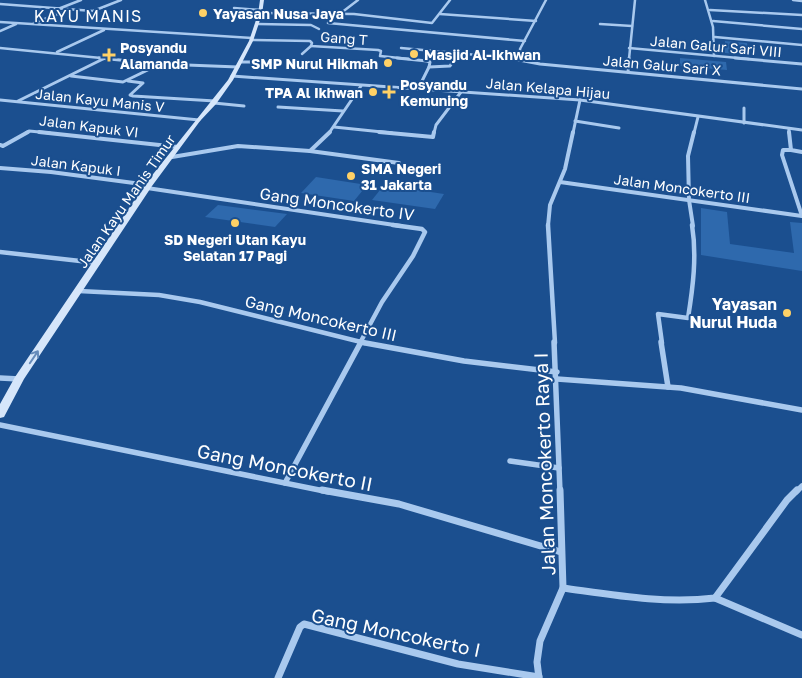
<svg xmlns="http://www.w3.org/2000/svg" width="802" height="678" font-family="'Golos Text',sans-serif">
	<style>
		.green { fill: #2e69ad }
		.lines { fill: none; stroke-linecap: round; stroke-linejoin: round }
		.street-far5 { stroke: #a9c9ee; stroke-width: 2.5 }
		.street-far4 { stroke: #a9c9ee; stroke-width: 3 }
		.street-far3 { stroke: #a9c9ee; stroke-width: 4 }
		.street-far2 { stroke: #a9c9ee; stroke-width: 4.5 }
		.street-far1 { stroke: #a9c9ee; stroke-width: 5.5 }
		.street { stroke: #a9c9ee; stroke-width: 7 }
		.secondary { fill: #d6e6fa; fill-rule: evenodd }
		.oneway { stroke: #668bba }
		.poi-dot { fill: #ffd166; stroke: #1b4f8f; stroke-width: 2 }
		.labels { text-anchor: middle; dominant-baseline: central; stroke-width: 4; stroke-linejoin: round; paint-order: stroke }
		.far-poi-label { font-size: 14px; font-weight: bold; fill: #fff; stroke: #1b4f8f; text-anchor: start }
		.far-street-label { font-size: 14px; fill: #fff; stroke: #1b4f8f }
		.far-quarter-label { font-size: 16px; letter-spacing: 1px; fill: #fff; stroke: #1b4f8f }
		.street-label { font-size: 16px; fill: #fff; stroke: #1b4f8f }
		.poi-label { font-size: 16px; font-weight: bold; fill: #fff; stroke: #1b4f8f; text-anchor: end }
		.near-street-label { font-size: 19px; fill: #fff; stroke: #1b4f8f }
	</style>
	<rect width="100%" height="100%" fill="#1b4f8f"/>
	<g class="green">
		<polygon points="725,41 747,43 749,55 725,53"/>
		<polygon points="680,58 726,62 727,70 680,66"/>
		<polygon points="316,177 367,185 354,201 301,193"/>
		<polygon points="384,185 444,194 435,209 372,200"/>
		<polygon points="218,205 287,214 275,227 205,217"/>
		<polygon points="701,208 727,212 730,244 794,253 790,222 802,223 802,271 701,255"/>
	</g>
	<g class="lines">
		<g class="street-far5">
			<polyline points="705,0 713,27 714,56"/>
			<polyline points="793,0 802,1"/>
			<polyline points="0,4 93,11 121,0"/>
			<polyline points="234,8 261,10"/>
			<polyline points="58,9 81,0"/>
			<polyline points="710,10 802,15"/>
			<polyline points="261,13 354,14 432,23 450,0"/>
			<polyline points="341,13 358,0"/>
			<polyline points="339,14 328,23 525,41"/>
			<polyline points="440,14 536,21"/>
			<polyline points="713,21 802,29"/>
			<polyline points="0,22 252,38"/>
			<polyline points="34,23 66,11"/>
			<polyline points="258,24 311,25 319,29"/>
			<polyline points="600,24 632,26"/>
			<polyline points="0,31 16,24"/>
			<polyline points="715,37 802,45"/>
			<polyline points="251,40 310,41 312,43 311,46 378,50 381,51 380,56 409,59"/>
			<polyline points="0,48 111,59"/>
			<polyline points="401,48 521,59"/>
			<polyline points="629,48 749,59"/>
			<polyline points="57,52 104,30"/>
			<polyline points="302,54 311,46"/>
			<polyline points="103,59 105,58"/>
			<polyline points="455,59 458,54"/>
			<polyline points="521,59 520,49 546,0"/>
			<polyline points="629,59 635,0"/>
		</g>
		<g class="street-far4">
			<polyline points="99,58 161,64 238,67"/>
			<polyline points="397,58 427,61 430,62 429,67"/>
			<polyline points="508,58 540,64 802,89"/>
			<polyline points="735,58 802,64"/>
			<polyline points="240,62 263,62"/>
			<polyline points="628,72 629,58"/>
			<polyline points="71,76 123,82 160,64"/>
			<polyline points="232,76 580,100 802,130"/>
			<polyline points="128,81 143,83 130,95 133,96 215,101"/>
			<polyline points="415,89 422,81 429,67 450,66 455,58"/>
			<polyline points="0,100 199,120"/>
			<polyline points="18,101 105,58"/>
			<polyline points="214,103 244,106"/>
			<polyline points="278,107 343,111"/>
			<polyline points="744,108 744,123"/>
			<polyline points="575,121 619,128"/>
			<polyline points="334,127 392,133"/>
			<polyline points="789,129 789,133"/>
			<polyline points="26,133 29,131 50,133"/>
			<polyline points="329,133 361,86"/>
			<polyline points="434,133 436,125 461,92"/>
			<polyline points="573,133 580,100"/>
			<polyline points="694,133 698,117"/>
		</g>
		<g class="street-far3">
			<polyline points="39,132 178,147"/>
			<polyline points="379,132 433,137 434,132"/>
			<polyline points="789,132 791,150 802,152"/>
			<polyline points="0,145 3,146 28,132"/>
			<polyline points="791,150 783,150 782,155 802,216"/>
			<polyline points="310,151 330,132"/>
			<polyline points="172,157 238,146 310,151 399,163"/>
			<polyline points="0,168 51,172 149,185"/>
			<polyline points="560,182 802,216"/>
			<polyline points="147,188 401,226"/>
			<polyline points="548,226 550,205 565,169 573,132"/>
			<polyline points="693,226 689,200 688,156 694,132"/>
		</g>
		<g class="street-far2">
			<polyline points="548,225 555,343"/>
			<polyline points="0,252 98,263"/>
			<polyline points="79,291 159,295 200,302 365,343"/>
			<polyline points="360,343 382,302 413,256 425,232 422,229 393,225"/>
			<path d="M662 343 658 314 688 318C693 287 697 256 692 225"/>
		</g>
		<g class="street-far1">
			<polyline points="360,342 464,361 557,372"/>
			<polyline points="554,342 560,492"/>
			<polyline points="661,342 668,387"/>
			<polyline points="0,378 19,379"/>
			<polyline points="557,379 681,388 802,410"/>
			<polyline points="0,425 329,492"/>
			<polyline points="510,461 559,468"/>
			<polyline points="285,483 361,342"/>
			<polyline points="796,492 802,486"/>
		</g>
		<g class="street">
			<polyline points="322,490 399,504 561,552"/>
			<path d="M563 588C614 595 663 604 715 598L787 500 797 490"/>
			<polyline points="715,598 802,635"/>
			<polyline points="278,678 300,627 304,624 458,664 539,677"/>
			<polyline points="539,678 537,662 540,641 563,588 560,490"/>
		</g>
		<polygon class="secondary" points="260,0 264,0 262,14 253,41 233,80 216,104 200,121 152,186 24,379 4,417 0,418 0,404 15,377 146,183 228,80 249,41 258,14"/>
	</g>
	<defs><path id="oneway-shaft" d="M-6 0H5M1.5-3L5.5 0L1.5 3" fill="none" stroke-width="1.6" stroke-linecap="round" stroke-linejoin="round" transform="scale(1.25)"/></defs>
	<use class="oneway" href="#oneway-shaft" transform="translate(34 357) rotate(-56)"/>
	<g class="poi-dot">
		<circle cx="203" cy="13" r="5"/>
		<circle cx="414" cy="54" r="5"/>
		<path d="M106.5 47.5h5v5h5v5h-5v5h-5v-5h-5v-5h5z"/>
		<circle cx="388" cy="63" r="5"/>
		<circle cx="373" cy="92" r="5"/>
		<path d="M386.5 84.5h5v5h5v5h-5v5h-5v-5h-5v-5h5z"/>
		<circle cx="351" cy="176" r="5"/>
		<circle cx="235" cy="223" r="5"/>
		<circle cx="787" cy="313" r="5"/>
	</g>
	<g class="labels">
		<g class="far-poi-label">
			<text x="213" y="13">Yayasan Nusa Jaya</text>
			<text x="120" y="47">Posyandu<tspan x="120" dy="16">Alamanda</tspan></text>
			<text x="424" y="54">Masjid Al-Ikhwan</text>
			<text x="378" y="63" text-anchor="end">SMP Nurul Hikmah</text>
			<text x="400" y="84">Posyandu<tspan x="400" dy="16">Kemuning</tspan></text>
			<text x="363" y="92" text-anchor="end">TPA Al Ikhwan</text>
			<text x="361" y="168">SMA Negeri<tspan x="361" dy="16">31 Jakarta</tspan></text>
			<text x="235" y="239" text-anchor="middle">SD Negeri Utan Kayu<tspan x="235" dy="16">Selatan 17 Pagi</tspan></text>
		</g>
		<g class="far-street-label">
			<text transform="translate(344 38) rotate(4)">Gang T</text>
			<text transform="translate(716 46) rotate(5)">Jalan Galur Sari VIII</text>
			<text transform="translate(662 65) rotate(5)">Jalan Galur Sari X</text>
			<text transform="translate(548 88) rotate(5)">Jalan Kelapa Hijau</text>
			<text transform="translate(100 100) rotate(6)">Jalan Kayu Manis V</text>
			<text transform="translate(89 126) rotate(7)">Jalan Kapuk VI</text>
			<text transform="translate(76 165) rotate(7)">Jalan Kapuk I</text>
			<text transform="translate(682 188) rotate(8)">Jalan Moncokerto III</text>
			<text transform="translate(126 201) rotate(-55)">Jalan Kayu Manis Timur</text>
		</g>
		<g class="far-quarter-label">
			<text x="88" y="16">KAYU MANIS</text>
		</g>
		<g class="street-label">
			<text transform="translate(337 204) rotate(8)">Gang Moncokerto IV</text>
			<text transform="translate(321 318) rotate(13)">Gang Moncokerto III</text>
		</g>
		<g class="poi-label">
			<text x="777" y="304">Yayasan<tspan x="777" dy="18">Nurul Huda</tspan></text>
		</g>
		<g class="near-street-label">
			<text transform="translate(544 464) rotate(-92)">Jalan Moncokerto Raya I</text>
			<text transform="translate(285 467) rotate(11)">Gang Moncokerto II</text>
			<text transform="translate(396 632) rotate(12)">Gang Moncokerto I</text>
		</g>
	</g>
</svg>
